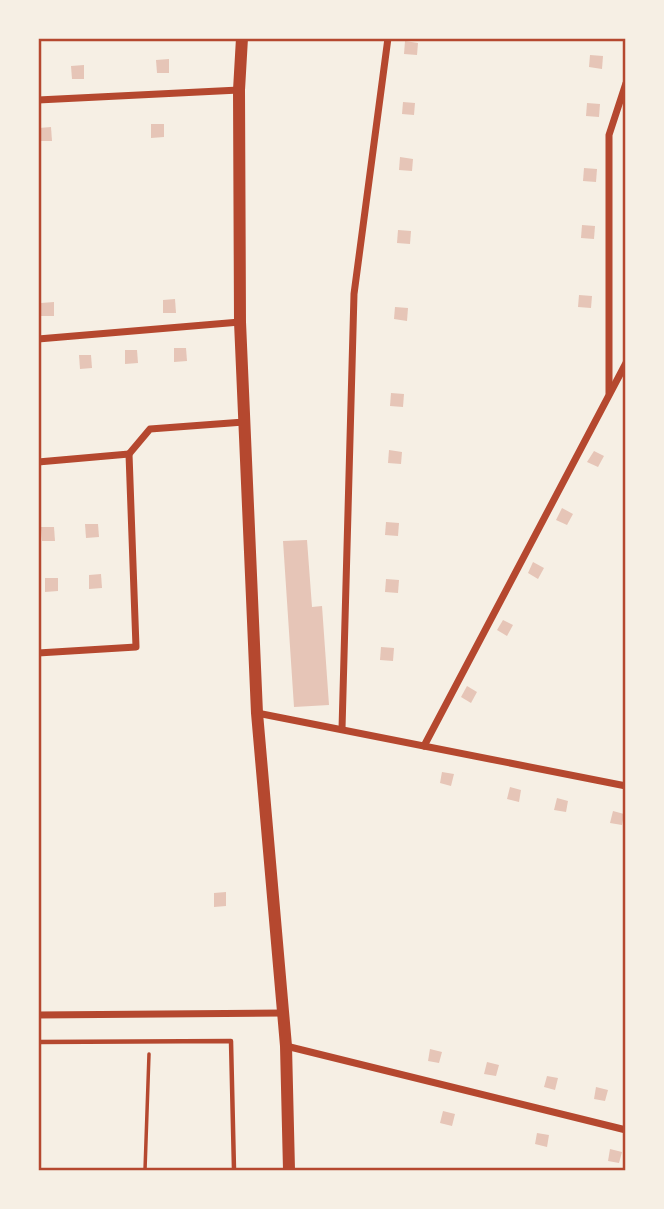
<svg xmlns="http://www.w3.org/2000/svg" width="664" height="1209" font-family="'Nunito Sans',sans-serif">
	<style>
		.building { fill: #e6c5b7 }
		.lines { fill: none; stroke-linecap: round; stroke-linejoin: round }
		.path { stroke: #b5482f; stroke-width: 3.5 }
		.service { stroke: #b5482f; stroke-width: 4.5 }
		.minor { stroke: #b5482f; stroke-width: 7 }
		.tertiary { stroke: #b5482f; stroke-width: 12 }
		.neatline { fill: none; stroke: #b5482f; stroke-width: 2.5 }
	</style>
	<rect width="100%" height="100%" fill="#f6efe4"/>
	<g class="building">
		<polygon points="405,41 418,43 417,55 404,54"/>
		<polygon points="590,55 603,56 602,69 589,67"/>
		<polygon points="169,59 169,73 157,73 156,60"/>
		<polygon points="84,65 84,79 72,79 71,66"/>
		<polygon points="403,102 415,103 414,115 402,114"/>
		<polygon points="587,103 600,104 599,117 586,116"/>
		<polygon points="151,124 164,124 164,137 151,138"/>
		<polygon points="51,127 52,141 39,141 39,128"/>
		<polygon points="400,157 413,159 412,171 399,170"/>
		<polygon points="584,168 597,169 596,182 583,181"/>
		<polygon points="582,225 595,226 594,239 581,238"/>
		<polygon points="398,230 411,231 410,244 397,243"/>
		<polygon points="579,295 592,296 591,308 578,307"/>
		<polygon points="175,299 176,313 163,313 163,300"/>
		<polygon points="54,302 54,316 41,316 41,303"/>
		<polygon points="395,307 408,308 407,321 394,319"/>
		<polygon points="174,348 186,348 187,361 174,362"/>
		<polygon points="125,350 137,350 138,363 125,364"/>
		<polygon points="79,355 91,355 92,368 80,369"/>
		<polygon points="391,393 404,394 403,407 390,406"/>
		<polygon points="389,450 402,452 401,464 388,463"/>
		<polygon points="594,451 604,456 598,467 587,462"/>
		<polygon points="562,508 573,514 567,525 556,520"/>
		<polygon points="386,522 399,523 398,536 385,535"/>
		<polygon points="85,524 98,524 99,537 86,538"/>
		<polygon points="41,527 54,527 55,541 42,541"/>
		<polygon points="307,540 312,607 322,606 329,705 294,707 283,541"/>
		<polygon points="533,562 544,568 538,579 528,573"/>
		<polygon points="101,574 102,588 89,589 89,575"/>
		<polygon points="45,578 58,578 58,591 45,592"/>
		<polygon points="386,579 399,580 398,593 385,592"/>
		<polygon points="503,620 513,625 507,636 497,630"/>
		<polygon points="381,647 394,648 393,661 380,660"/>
		<polygon points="467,686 477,692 471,703 461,697"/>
		<polygon points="442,772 454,774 451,786 440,783"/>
		<polygon points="510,787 521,790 519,802 507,799"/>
		<polygon points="557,798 568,801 566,812 554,810"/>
		<polygon points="613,811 624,814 622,825 610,823"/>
		<polygon points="226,892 226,906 214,907 214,893"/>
		<polygon points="430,1049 442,1052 439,1063 428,1061"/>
		<polygon points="487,1062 499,1065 496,1076 484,1074"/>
		<polygon points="547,1076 558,1078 555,1090 544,1087"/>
		<polygon points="596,1087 608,1090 605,1101 594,1099"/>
		<polygon points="443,1111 455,1114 452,1126 440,1123"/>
		<polygon points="537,1133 549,1135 547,1147 535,1144"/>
		<polygon points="610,1149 622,1152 619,1163 608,1161"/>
	</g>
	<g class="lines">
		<polyline class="path" points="145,1170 149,1054"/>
		<polyline class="service" points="38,1042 231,1041 234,1170"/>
		<g class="minor">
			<polyline points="38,100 239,90"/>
			<polyline points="38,339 240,322"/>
			<polyline points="609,393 609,135 626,83"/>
			<polyline points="38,462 129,454"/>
			<polyline points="38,653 136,647 129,454 150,429 244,422"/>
			<polyline points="257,713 626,786"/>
			<polyline points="342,729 354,294 388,38"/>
			<polyline points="424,746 626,363"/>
			<polyline points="38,1015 283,1013"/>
			<polyline points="286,1046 626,1130"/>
		</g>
		<polyline class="tertiary" points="242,38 239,90 240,322 257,713 286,1046 289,1170"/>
	</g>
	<rect width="664" height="1209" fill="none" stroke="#f6efe4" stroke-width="80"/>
	<rect x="40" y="40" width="584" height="1129" class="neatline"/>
</svg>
